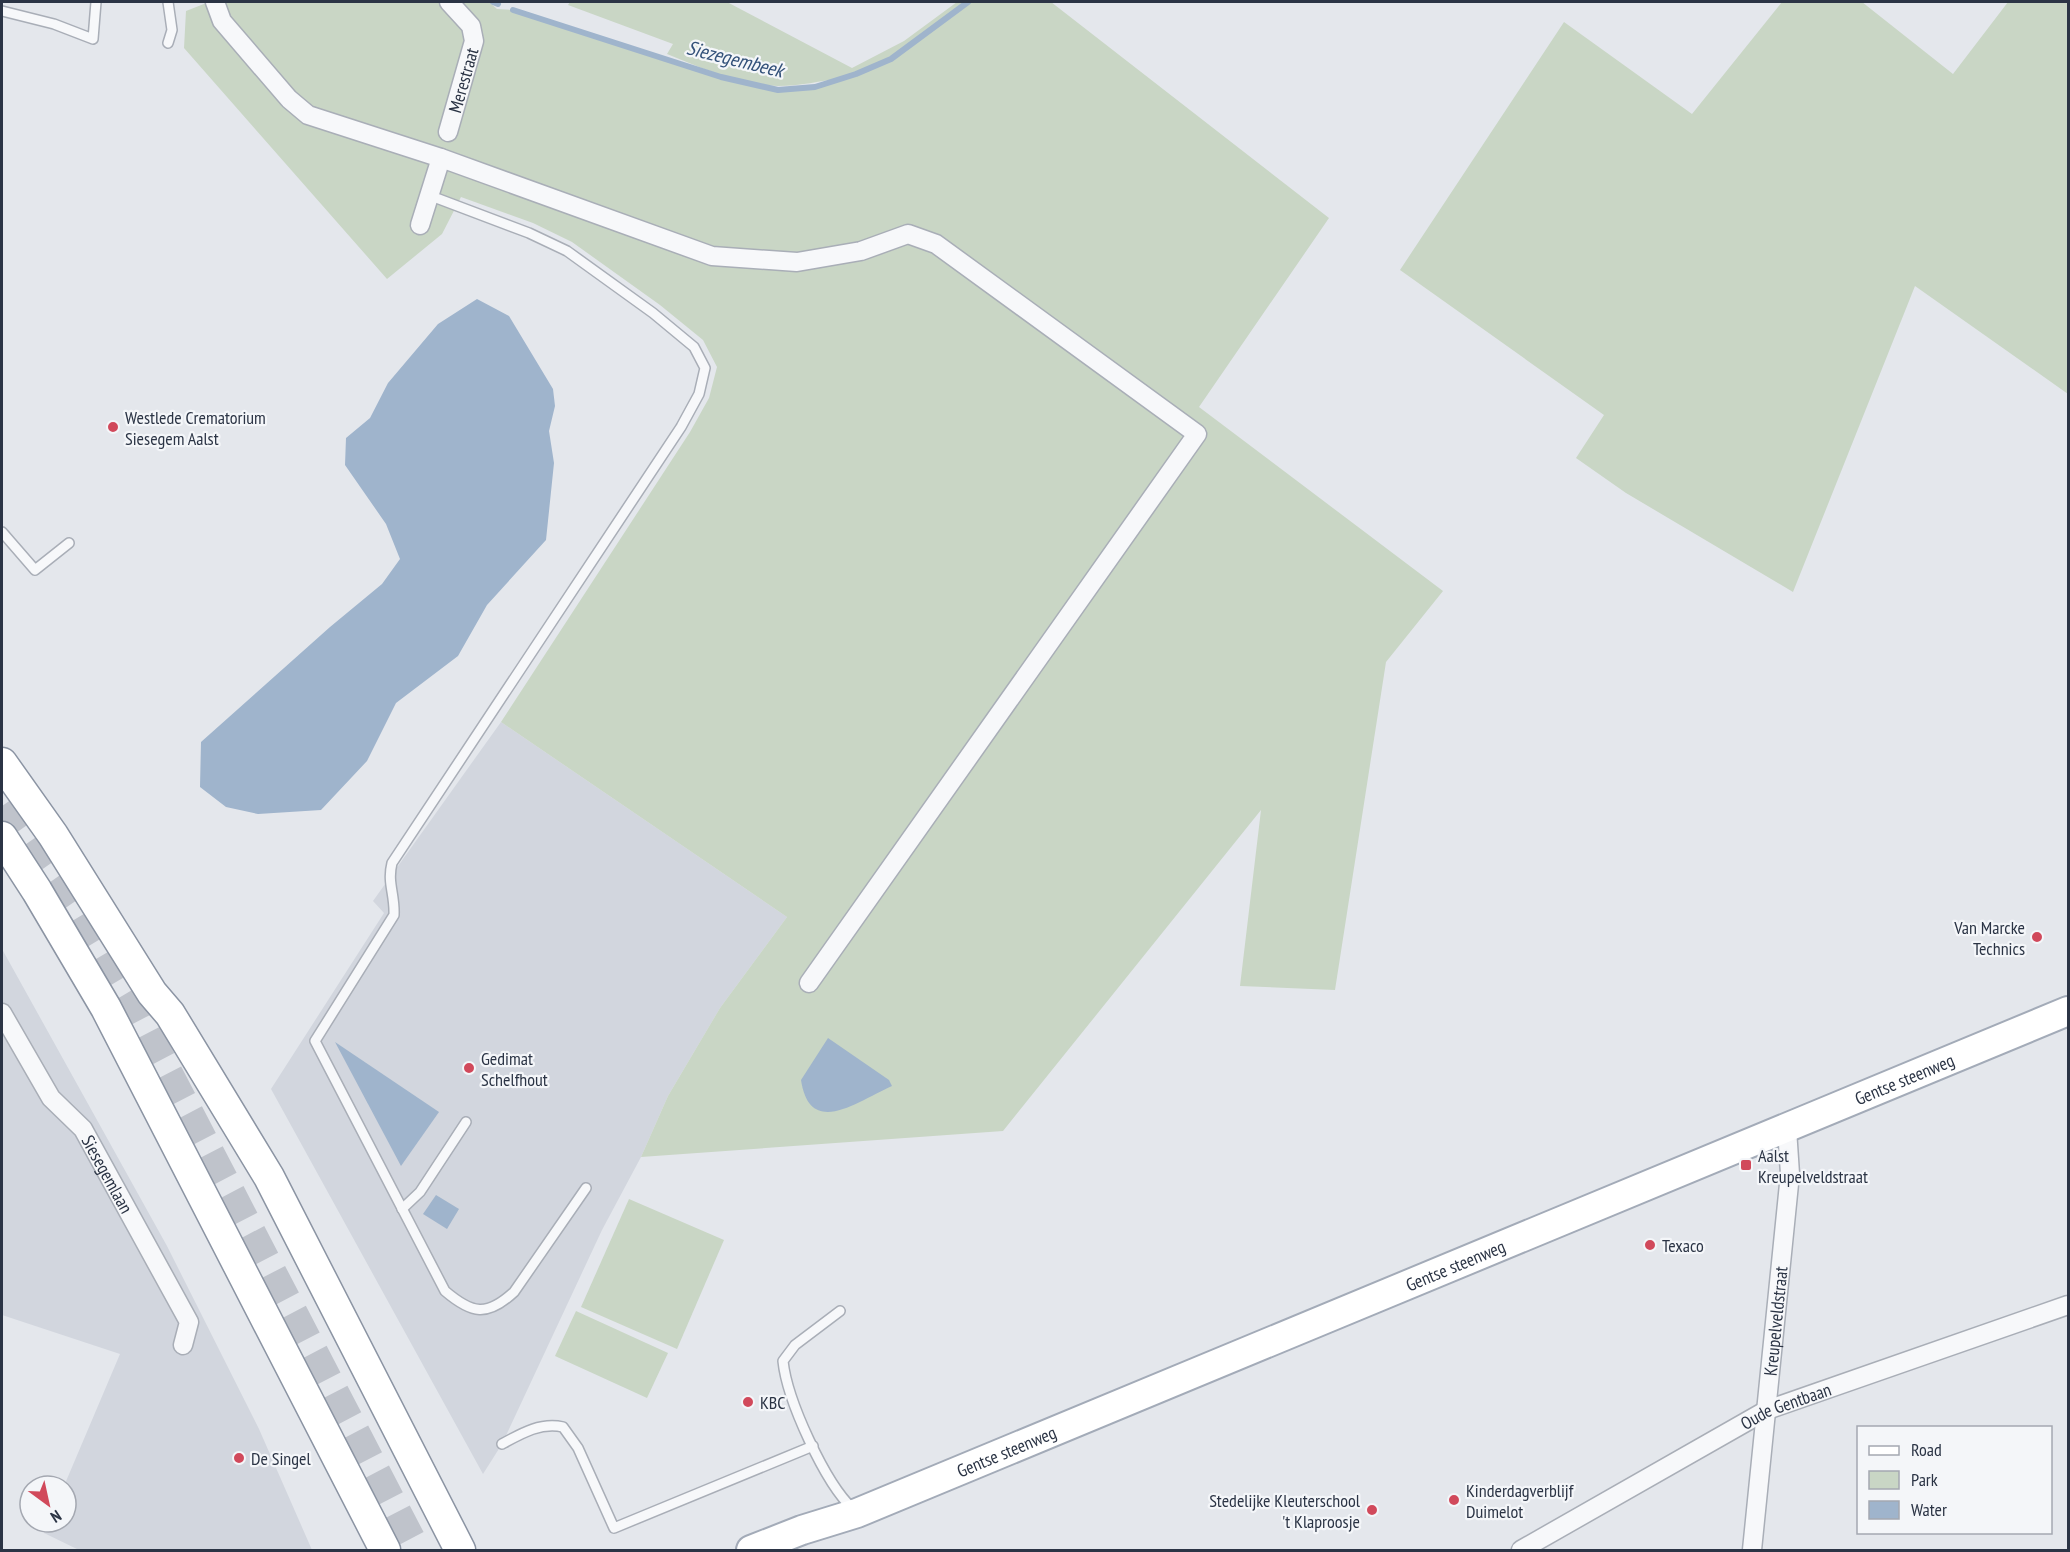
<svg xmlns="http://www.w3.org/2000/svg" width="2070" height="1552" font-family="'PT Sans Narrow',sans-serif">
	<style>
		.built { fill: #d2d6de }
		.green { fill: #c9d6c5 }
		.water { fill: #9fb4cc }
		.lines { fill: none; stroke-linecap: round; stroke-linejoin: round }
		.stream { stroke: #9fb4cc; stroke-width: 6 }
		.trunk-tunnel { stroke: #bfc3cb; stroke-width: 30; stroke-dasharray: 30 15; stroke-linecap: butt }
		.service-casing { stroke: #a9aeb7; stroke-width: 12 }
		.minor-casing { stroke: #a9aeb7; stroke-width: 21 }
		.primary-casing { stroke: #a3abb8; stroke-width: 32 }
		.trunk-casing { stroke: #8b94a3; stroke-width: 33 }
		.service { stroke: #f7f8fa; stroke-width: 9 }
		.minor { stroke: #f7f8fa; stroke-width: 18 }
		.primary { stroke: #fff; stroke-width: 28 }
		.trunk { stroke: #fff; stroke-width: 30 }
		.poi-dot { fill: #d1495b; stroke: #f4f6f9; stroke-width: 2 }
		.labels { text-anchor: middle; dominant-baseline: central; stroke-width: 4.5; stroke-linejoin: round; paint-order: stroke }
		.street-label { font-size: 18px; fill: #2b3445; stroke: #f4f6f9 }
		.poi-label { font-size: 18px; fill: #2b3445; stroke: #f4f6f9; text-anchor: start }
		.water-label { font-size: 20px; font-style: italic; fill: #34527a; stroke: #f4f6f9 }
	</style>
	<rect width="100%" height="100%" fill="#e4e7ec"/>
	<g class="built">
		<polygon points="501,722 787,917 720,1008 668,1096 641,1157 602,1230 502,1444 483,1474 271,1089 384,913 373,901"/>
		<polygon points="2,949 167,1246 259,1429 312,1550 79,1550 44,1533 48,1522 66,1522 66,1486 64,1486 120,1354 2,1315"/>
	</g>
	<g class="green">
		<path d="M209 2H489L497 9 513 10 721 77 778 90 815 87 842 78C821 81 799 86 778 86 739 85 702 68 667 54L673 44 568 5 570 2H727L852 68 904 41 957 2H1051L1329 218 1199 407 1443 591 1386 662 1335 990 1240 986 1261 810 1003 1131 641 1157 668 1096 720 1008 787 917 501 722 690 432 709 398 717 367 703 340 660 305 572 242 533 223 461 197 442 234 387 279 184 48 186 11Z"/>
		<polygon points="1782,2 1862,2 1953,74 2008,2 2068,2 2068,394 1915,286 1793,592 1626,493 1576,458 1604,415 1400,270 1564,22 1692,114"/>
		<polygon points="629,1199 724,1240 677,1349 581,1307"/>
		<polygon points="576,1311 668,1353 647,1398 555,1356"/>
	</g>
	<g class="water">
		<polygon points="477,299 509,316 553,389 555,406 549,431 554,463 546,540 487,605 458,656 396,703 367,761 321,810 258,814 226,807 200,787 201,742 330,627 382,584 400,559 386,524 345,465 346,438 370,418 388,383 438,324"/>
		<path d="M828 1038 889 1080 892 1086C858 1101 810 1139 801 1080Z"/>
		<polygon points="335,1042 439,1112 401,1166"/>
		<polygon points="436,1195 459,1209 447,1229 423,1214"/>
	</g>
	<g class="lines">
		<g class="stream">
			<polyline points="493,2 498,4"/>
			<polyline points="513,10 721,77 778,90 815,87 856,74 891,59 968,2"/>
		</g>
		<polyline class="trunk-tunnel" points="2,806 77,913 137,1014 416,1550"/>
		<defs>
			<g id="service">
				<polyline points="168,2 172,30 168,43"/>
				<polyline points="2,11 54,24 93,39 96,2"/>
				<path d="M431 196 529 233 567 251 653 313 694 347 705 368 699 394 681 427 392 863C387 883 395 894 394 915L315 1041 445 1291C472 1314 487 1317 514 1292L586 1188"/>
				<polyline points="2,532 35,570 69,543"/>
				<polyline points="402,1209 420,1192 466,1122"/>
				<path d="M840 1311 795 1345 783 1361C787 1400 825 1483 853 1509"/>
				<path d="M502 1444C522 1433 541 1422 563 1427L578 1448 614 1528 813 1446"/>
			</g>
			<g id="minor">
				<polyline points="215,2 222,21 289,99 308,115 441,158 712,256 797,262 861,251 908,234 936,244 1197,434 809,983"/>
				<path id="s1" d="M448 132 474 41 471 26 449 2"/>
				<polyline points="420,225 441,158"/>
				<path id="s2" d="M2 1013 51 1098 83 1129 189 1322 183 1345"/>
				<path id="s3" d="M1521 1550 1767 1410 2068 1305"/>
				<path id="s4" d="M1752 1550 1790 1174 1787 1129"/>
			</g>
			<g id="primary">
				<path id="s5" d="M751 1550 802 1530 857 1513 2068 1011"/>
			</g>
			<g id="trunk">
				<polyline points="2,763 53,835 152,993 170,1014 269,1177 460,1550"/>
				<polyline points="2,837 37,891 106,1008 385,1550"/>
			</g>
		</defs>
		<use href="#service" class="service-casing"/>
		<use href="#minor" class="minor-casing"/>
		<use href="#primary" class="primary-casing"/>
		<use href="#trunk" class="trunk-casing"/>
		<use href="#service" class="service"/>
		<use href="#minor" class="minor"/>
		<use href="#primary" class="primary"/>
		<use href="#trunk" class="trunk"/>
	</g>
	<g class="poi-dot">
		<circle cx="113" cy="427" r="6"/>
		<circle cx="2037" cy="937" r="6"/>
		<circle cx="469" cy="1068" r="6"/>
		<rect x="1740" y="1159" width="12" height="12" rx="3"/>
		<circle cx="1650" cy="1245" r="6"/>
		<circle cx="748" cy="1402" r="6"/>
		<circle cx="239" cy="1458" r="6"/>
		<circle cx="1454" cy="1500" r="6"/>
		<circle cx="1372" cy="1510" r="6"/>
	</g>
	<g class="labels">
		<g class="street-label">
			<text stroke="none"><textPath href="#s1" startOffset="54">Merestraat</textPath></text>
			<text stroke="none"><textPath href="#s5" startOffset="1246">Gentse steenweg</textPath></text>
			<text stroke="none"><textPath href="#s2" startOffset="194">Siesegemlaan</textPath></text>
			<text stroke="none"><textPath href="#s5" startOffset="760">Gentse steenweg</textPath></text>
			<text stroke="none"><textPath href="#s4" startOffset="230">Kreupelveldstraat</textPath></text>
			<text stroke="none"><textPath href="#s3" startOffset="302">Oude Gentbaan</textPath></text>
			<text stroke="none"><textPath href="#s5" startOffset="274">Gentse steenweg</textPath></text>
		</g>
		<g class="poi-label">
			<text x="125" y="417">Westlede Crematorium<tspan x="125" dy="21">Siesegem Aalst</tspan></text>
			<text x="2025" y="927" text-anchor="end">Van Marcke<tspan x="2025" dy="21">Technics</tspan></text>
			<text x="481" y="1058">Gedimat<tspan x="481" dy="21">Schelfhout</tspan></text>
			<text x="1758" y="1155">Aalst<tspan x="1758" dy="21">Kreupelveldstraat</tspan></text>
			<text x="1662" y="1245">Texaco</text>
			<text x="760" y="1402">KBC</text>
			<text x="251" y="1458">De Singel</text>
			<text x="1466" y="1490">Kinderdagverblijf<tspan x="1466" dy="21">Duimelot</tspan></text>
			<text x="1360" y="1500" text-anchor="end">Stedelijke Kleuterschool<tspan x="1360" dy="21">'t Klaproosje</tspan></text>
		</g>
		<g class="water-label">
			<text transform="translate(735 59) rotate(14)">Siezegembeek</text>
		</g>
	</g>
	<rect width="2070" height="1552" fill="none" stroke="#2b3445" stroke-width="6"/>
	<rect x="1857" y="1426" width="195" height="108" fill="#f4f6f9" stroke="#a4a8b1" stroke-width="1.5"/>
	<rect x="1869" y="1446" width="30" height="9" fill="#ffffff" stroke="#a4a8b1" stroke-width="1.5"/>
	<text x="1911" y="1456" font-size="18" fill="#2b3445">Road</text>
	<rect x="1869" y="1471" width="30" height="18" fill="#c9d6c5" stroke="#a4a8b1" stroke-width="1.5"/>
	<text x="1911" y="1486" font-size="18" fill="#2b3445">Park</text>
	<rect x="1869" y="1501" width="30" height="18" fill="#9fb4cc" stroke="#a4a8b1" stroke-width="1.5"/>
	<text x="1911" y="1516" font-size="18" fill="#2b3445">Water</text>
	<g transform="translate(48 1504) rotate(147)"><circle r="28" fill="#f4f6f9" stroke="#a4a8b1" stroke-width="1.5"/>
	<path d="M0-4.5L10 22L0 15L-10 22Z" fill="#d1495b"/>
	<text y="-9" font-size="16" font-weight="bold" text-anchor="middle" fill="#2b3445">N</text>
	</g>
</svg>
